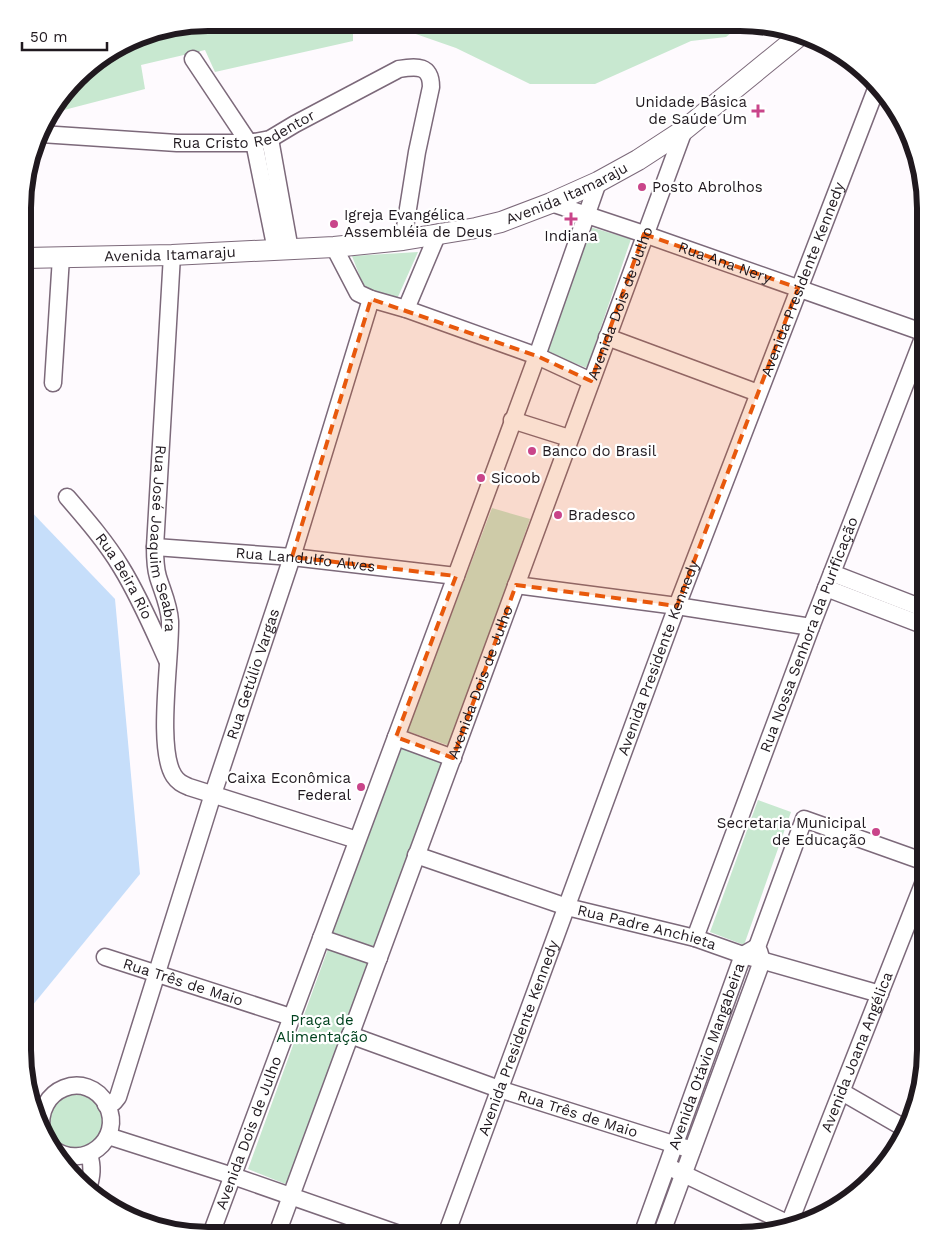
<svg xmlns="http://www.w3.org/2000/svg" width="948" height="1258" font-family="'Work Sans',sans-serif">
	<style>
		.green { fill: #c8e8d0 }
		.water { fill: #c6defa }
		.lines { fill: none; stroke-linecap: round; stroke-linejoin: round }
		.minor-casing { stroke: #7c697a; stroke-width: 19 }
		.major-casing { stroke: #7c697a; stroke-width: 22 }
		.minor { stroke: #fff; stroke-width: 16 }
		.major { stroke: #fff; stroke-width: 20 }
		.marked { fill: #e8590c; fill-opacity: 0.2; stroke: #e8590c; stroke-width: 4; stroke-dasharray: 10 6; stroke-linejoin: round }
		.poi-dot { fill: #c9458a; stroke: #fff; stroke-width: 2 }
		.labels { text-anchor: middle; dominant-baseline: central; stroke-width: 4.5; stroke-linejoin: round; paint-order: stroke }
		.poi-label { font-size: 15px; fill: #20191f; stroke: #fff; text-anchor: start }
		.street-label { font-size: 15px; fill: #20191f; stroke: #fff }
		.park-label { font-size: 15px; fill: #00421e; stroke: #fff }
		.rim { fill: none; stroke: #20191f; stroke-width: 6 }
	</style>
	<rect width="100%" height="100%" fill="#fefafe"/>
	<g class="green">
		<polygon points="208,23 742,24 726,37 691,41 595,84 530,84 456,48 390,25 353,31 353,41 215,72 205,50 141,65 145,89 64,110 55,107 86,68 148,32"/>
		<polygon points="590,227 631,239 587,368 546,352"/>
		<polygon points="418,252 397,299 365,290 352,256"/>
		<polygon points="492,508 530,519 450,746 407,731"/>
		<polygon points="401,746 444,762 375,948 332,932"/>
		<polygon points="758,800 791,812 744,945 710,932"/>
		<polygon points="328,949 369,964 288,1185 248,1169"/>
		<polygon points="76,1093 95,1100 105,1118 102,1138 86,1151 66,1151 50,1138 47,1117 57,1100"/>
	</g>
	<polygon class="water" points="24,504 115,599 140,874 23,1017"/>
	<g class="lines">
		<defs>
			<g id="minor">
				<polyline points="193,59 249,143"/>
				<path id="s1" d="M41 134 177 143H249L270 139 295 124 399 69C417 66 431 65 431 87L417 152 403 240"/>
				<polyline points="270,139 290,250"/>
				<polyline points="254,142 276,250"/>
				<path id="s2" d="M551 203 644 234 925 333"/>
				<polyline points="334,247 358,293 371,299 406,309 537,356 591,381"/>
				<path id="s3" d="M172 255 155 547C155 558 155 567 158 577 163 593 169 605 170 621 171 657 156 749 174 776 178 782 182 784 189 787L357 840"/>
				<polyline points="406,309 438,233"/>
				<polyline points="607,337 758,393"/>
				<polyline points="53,383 61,257"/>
				<polyline points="512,420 569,438"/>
				<path id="s4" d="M67 497C86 519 106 542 121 567 139 596 153 629 167 660"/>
				<path id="s5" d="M155 547 292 557 456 576"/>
				<polyline points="832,573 925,609"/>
				<polyline points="516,585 677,606 811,627"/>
				<polyline points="826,588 925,626"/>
				<polyline points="396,737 453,758"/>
				<path id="s6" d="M416 855 567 907 695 938 743 955 880 994"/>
				<polyline points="321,938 379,958"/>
				<path id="s7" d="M695 938 811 627 925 333"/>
				<polyline points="757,947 804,819 925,862"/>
				<path id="s8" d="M105 957 291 1017"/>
				<path id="s9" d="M350 1035 499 1089 692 1150"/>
				<polyline points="842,1092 906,1129"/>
				<path id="s10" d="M106 1105 114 1102 118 1097 213 794 292 557 371 299"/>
				<path d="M42 1132C34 1088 87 1068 107 1105 124 1140 83 1171 53 1149"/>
				<polyline points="108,1136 233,1176 402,1235"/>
				<polyline points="673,1169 789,1224"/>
				<path d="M88 1189C92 1176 93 1167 89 1154"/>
				<path id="s11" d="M789 1224 925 879"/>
				<path id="s12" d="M211 1234 456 576 537 356 598 182"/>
				<path id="s13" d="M277 1234 684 130"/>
				<path id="s14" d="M446 1235 677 606 878 84"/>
				<path id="s15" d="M642 1235 743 955 757 947"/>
				<polyline points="661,1235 762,961 759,951"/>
			</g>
			<g id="major">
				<path id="s16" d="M24 258 172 255 334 247 403 240 476 228 501 222 551 203 598 182 638 160 684 130 798 37"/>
			</g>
		</defs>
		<use href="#minor" class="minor-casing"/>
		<use href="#major" class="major-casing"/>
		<use href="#minor" class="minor"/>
		<use href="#major" class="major"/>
	</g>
	<path class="marked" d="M644 234 798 288 677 606 516 585 453 758 396 737 456 576 292 557 371 299 537 356 591 381Z"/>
	<g class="poi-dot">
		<path d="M755.5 103.5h5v5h5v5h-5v5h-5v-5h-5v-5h5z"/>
		<circle cx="642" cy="187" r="5"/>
		<path d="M568.5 211.5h5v5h5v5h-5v5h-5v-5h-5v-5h5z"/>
		<circle cx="334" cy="224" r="5"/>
		<circle cx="532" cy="451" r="5"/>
		<circle cx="481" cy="478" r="5"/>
		<circle cx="558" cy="515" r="5"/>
		<circle cx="361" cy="787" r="5"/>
		<circle cx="876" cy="832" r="5"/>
	</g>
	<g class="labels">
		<g class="poi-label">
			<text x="747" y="102" text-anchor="end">Unidade Básica<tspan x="747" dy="17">de Saúde Um</tspan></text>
			<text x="652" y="187">Posto Abrolhos</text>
			<text x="344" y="215">Igreja Evangélica<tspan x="344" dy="17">Assembléia de Deus</tspan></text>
			<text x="571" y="236" text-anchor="middle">Indiana</text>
			<text x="542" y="451">Banco do Brasil</text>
			<text x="491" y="478">Sicoob</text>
			<text x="568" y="515">Bradesco</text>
			<text x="351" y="778" text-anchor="end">Caixa Econômica<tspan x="351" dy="17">Federal</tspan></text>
			<text x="866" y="823" text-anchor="end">Secretaria Municipal<tspan x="866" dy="17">de Educação</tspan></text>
		</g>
		<g class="street-label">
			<text stroke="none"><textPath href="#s1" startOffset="206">Rua Cristo Redentor</textPath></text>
			<text stroke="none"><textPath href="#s16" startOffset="551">Avenida Itamaraju</textPath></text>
			<text stroke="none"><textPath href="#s16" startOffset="146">Avenida Itamaraju</textPath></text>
			<text stroke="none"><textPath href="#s2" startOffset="184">Rua Ana Nery</textPath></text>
			<text stroke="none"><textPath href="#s14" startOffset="1020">Avenida Presidente Kennedy</textPath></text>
			<text stroke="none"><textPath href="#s13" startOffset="992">Avenida Dois de Julho</textPath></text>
			<text stroke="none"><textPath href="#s3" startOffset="285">Rua José Joaquim Seabra</textPath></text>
			<text stroke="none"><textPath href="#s5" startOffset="151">Rua Landulfo Alves</textPath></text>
			<text stroke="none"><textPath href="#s4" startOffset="98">Rua Beira Rio</textPath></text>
			<text stroke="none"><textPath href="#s7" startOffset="324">Rua Nossa Senhora da Purificação</textPath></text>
			<text stroke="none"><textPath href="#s14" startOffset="615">Avenida Presidente Kennedy</textPath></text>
			<text stroke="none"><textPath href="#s10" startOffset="459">Rua Getúlio Vargas</textPath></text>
			<text stroke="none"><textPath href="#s13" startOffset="588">Avenida Dois de Julho</textPath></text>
			<text stroke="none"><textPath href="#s6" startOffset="242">Rua Padre Anchieta</textPath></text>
			<text stroke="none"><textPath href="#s8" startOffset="82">Rua Três de Maio</textPath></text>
			<text stroke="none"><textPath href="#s14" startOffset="210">Avenida Presidente Kennedy</textPath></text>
			<text stroke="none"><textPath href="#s11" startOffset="185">Avenida Joana Angélica</textPath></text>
			<text stroke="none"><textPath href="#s15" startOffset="190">Avenida Otávio Mangabeira</textPath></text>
			<text stroke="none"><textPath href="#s9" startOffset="241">Rua Três de Maio</textPath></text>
			<text stroke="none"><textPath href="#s12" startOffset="108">Avenida Dois de Julho</textPath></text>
		</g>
		<g class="park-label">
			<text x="322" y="1020">Praça de<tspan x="322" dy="17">Alimentação</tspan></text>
		</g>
	</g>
	<path d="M0 0H948V1258H0ZM208 31H740A177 177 0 0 1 917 208V1050A177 177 0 0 1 740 1227H208A177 177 0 0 1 31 1050V208A177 177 0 0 1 208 31Z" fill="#fff" fill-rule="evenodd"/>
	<path class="rim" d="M208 31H740A177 177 0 0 1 917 208V1050A177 177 0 0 1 740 1227H208A177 177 0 0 1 31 1050V208A177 177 0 0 1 208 31Z"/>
	<path d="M22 42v8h85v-8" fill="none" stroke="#20191f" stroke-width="2.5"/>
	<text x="30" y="42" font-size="15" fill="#20191f" stroke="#ffffff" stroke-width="4" paint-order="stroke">50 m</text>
</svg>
